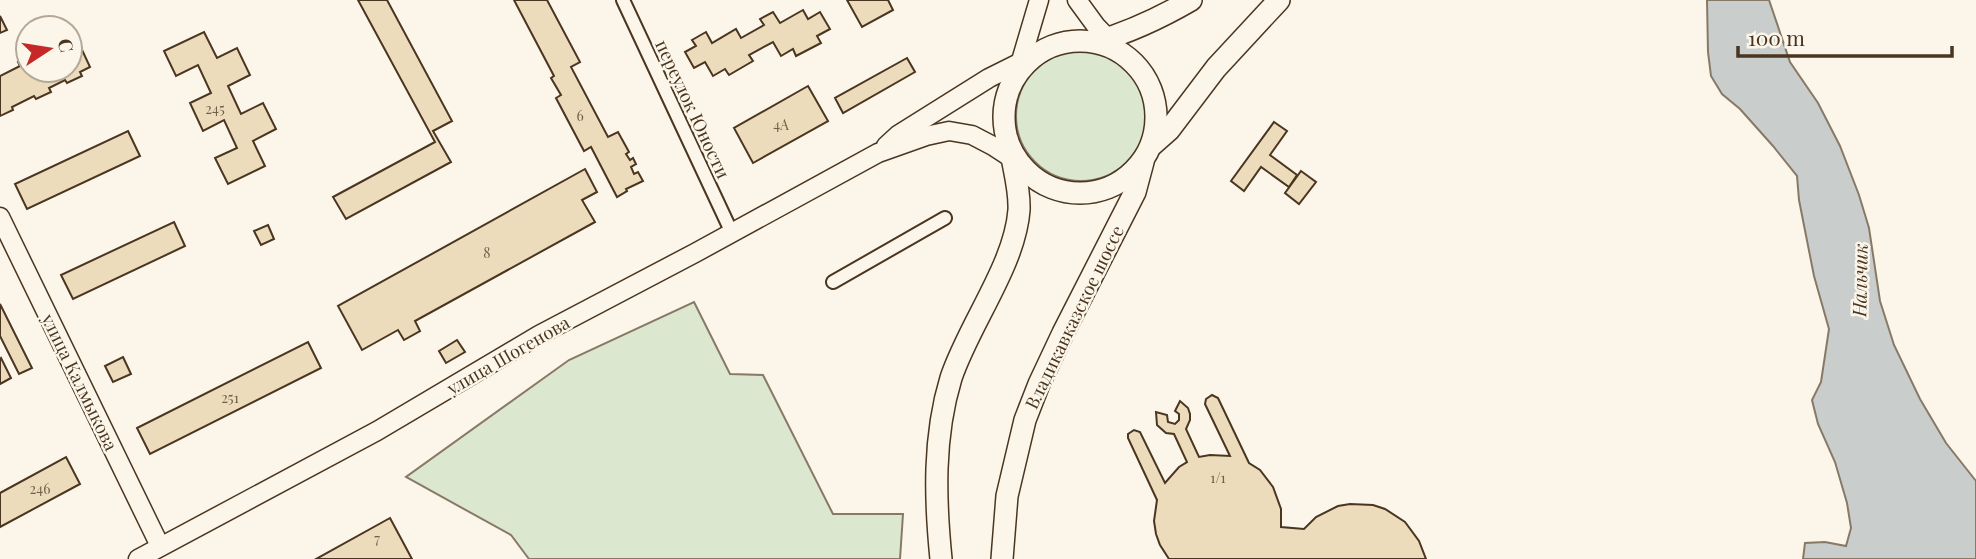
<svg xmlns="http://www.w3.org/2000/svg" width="1976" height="559" font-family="'Playfair Display',serif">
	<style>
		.green { fill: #dce7d0; stroke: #887966; stroke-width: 2 }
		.water { fill: #c9cecd; stroke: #887966; stroke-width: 2 }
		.building { fill: #ecdcbc; stroke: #4a3520; stroke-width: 2 }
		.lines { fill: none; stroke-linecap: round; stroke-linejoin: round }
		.street-casing { stroke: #4a3520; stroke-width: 16 }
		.secondary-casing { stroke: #4a3520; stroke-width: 21 }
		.primary-casing { stroke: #4a3520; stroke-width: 24 }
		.street { stroke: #fbf6e9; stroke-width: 12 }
		.secondary { stroke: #fbf6e9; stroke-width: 18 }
		.primary { stroke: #fbf6e9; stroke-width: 21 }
		.labels { text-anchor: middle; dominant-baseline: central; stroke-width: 5; stroke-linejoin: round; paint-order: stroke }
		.number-label { font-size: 14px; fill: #725f47 }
		.street-label { font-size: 18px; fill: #4a3520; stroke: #fbf6e9 }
		.water-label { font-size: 19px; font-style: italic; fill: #4a3520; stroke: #fbf6e9 }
	</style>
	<rect width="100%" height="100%" fill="#fbf6e9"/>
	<g class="green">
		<circle cx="1081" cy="116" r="65"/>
		<polygon points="694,302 730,374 763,375 833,514 903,514 900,559 529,559 511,535 406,477 569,360"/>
	</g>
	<polygon class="water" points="1707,0 1769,0 1790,62 1818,103 1840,146 1859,195 1869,228 1880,301 1894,345 1920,399 1946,443 1976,481 1976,559 1803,559 1805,543 1825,542 1846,546 1851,528 1847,503 1835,462 1818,424 1812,400 1821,382 1829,329 1814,276 1799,200 1797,176 1773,146 1740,109 1722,94 1711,76 1708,52"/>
	<g class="building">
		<polygon points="358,0 387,0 452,121 433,131 451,162 346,219 333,197 435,142"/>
		<polygon points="514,0 547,0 580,62 571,67 608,137 618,132 629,152 626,154 630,160 633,158 636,164 631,167 634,174 638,172 643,181 626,189 627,191 617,197 591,147 584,151 556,98 561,95 551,78 554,76"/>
		<polygon points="847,0 888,0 893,10 862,27"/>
		<polygon points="803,10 808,19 820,12 830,29 817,36 821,43 796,56 793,49 781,56 773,42 749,55 753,61 729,75 725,69 713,76 705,62 694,68 685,52 696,46 692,40 706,32 712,43 736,29 741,38 764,25 760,19 773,12 780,23"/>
		<polygon points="0,16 7,30 0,33"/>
		<polygon points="204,32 217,58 237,48 250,75 228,86 241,114 263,103 276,129 253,141 265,166 228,184 215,158 237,148 224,120 203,131 190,103 211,93 198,65 176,76 164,51"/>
		<polygon points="77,39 90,67 80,72 82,76 67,83 65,80 49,88 51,92 36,99 34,96 12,107 13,110 0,116 0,76 20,66 18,62 28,57 28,70 70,70 70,43"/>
		<polygon points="907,58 915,72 843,113 835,98"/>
		<polygon points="808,86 828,121 753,163 734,128"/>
		<polygon points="1274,122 1287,131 1270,155 1297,175 1289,187 1261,167 1244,191 1231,181"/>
		<polygon points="128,131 140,156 27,209 15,184"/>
		<polygon points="585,169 597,192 582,200 595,222 415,321 420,331 404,340 398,330 362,350 338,306"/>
		<polygon points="1301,171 1316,182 1299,204 1285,193"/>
		<polygon points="174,222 185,246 73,299 61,275"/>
		<polygon points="268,225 274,239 261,245 254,231"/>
		<polygon points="0,304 32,368 19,374 0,336"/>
		<polygon points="457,340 465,352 446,363 439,351"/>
		<polygon points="308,342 321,368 150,454 137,428"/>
		<polygon points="123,357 131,374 113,382 105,366"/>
		<polygon points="1,358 11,378 0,384 0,359"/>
		<polygon points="1212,395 1218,398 1249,463 1260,470 1273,487 1281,509 1281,527 1304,529 1316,517 1338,506 1350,504 1373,505 1385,509 1405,522 1419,541 1426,559 1169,559 1160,545 1156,534 1154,521 1157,500 1128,438 1128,434 1134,430 1140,432 1165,483 1179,467 1187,462 1174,434 1166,433 1157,425 1156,412 1167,415 1168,422 1175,424 1179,420 1179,414 1175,411 1180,401 1188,408 1190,414 1190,420 1186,429 1199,457 1210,455 1230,456 1205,404 1206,399"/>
		<polygon points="66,457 80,484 0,527 0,493"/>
		<polygon points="390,518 412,559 316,559"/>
	</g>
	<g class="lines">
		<defs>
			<g id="street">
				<polyline points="623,0 732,233"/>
				<polyline points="833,282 945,218"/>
			</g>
			<g id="secondary">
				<polyline points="1077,0 1096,26 1122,53"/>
				<polyline points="1018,71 1039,0"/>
				<polyline points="886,146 898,135 989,78 1037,54"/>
				<polyline points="0,217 160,546"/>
				<polyline points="138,559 377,431 539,335 695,253 878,153 926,136 949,131 972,135 993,146 1019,163"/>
			</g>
			<g id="primary">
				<circle cx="1080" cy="117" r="76"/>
				<path d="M1096 42C1130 32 1160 18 1191 0"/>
				<polyline points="1152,145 1169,130 1216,68 1279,0"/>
				<path d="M941 559C935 499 933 437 951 378 969 324 1015 265 1019 210 1020 191 1014 170 1011 152"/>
				<polyline points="1002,559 1007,496 1025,420 1039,384 1063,333 1135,192 1143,162"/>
			</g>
		</defs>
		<use href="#street" class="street-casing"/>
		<use href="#secondary" class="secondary-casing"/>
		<use href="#primary" class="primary-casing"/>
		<use href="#street" class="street"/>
		<use href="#secondary" class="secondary"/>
		<use href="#primary" class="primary"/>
	</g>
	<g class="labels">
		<g class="number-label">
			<text x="215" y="108">245</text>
			<text x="580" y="115">6</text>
			<text x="781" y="124">4А</text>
			<text x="487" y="252">8</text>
			<text x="230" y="397">251</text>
			<text x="1218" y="477">1/1</text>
			<text x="40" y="488">246</text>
			<text x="377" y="538">7</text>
		</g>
		<g class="street-label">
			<text transform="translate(693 109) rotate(65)">переулок Юности</text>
			<text transform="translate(1074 317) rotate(-64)">Владикавказское шоссе</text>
			<text transform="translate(508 355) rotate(-30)">улица Шогенова</text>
			<text transform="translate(80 382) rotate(64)">улица Калмыкова</text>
		</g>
		<g class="water-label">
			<text transform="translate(1859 280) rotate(-89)">Нальчик</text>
		</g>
	</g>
	<g transform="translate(49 49) rotate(78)"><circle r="33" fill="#fbf6e9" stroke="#b4a999" stroke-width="2"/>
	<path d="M0-5L12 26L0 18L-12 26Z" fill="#c62828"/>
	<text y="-10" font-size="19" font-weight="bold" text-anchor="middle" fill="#4a3520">С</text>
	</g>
	<path d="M1738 46v10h214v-10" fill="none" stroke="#4a3520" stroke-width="3.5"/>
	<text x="1748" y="46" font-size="21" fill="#4a3520" stroke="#fbf6e9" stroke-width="5" paint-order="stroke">100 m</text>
</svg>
